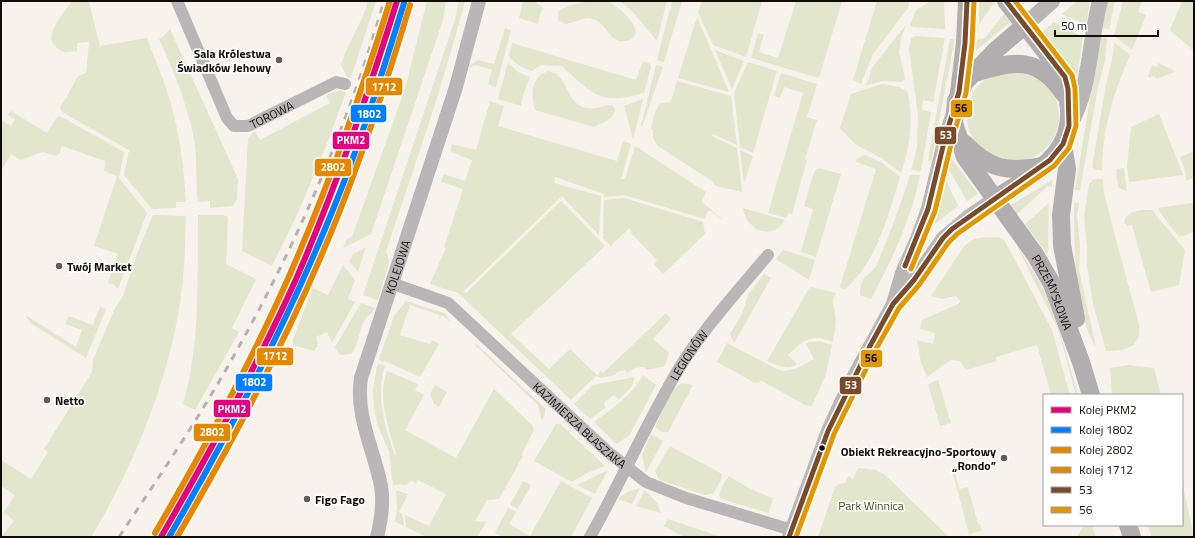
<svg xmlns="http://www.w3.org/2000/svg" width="1195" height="538" font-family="'Titillium Web',sans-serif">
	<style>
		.green { fill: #e1e6cd }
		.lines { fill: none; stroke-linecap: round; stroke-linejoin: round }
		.minor { stroke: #b9b6b7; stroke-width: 12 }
		.tertiary { stroke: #b9b6b7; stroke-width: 14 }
		.secondary { stroke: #b8b5b6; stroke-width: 16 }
		.primary { stroke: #b2adaf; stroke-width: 18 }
		.rail { stroke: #b7b2b1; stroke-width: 3; stroke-dasharray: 7 7; stroke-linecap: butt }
		.bus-1-casing { stroke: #fff; stroke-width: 8 }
		.bus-2-casing { stroke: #fff; stroke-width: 8 }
		.bus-1 { stroke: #7a4b2a; stroke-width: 5 }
		.bus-2 { stroke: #e09701; stroke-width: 5 }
		.rail-1-casing { stroke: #fff; stroke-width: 9 }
		.rail-2-casing { stroke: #fff; stroke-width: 9 }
		.rail-3-casing { stroke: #fff; stroke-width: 9 }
		.rail-4-casing { stroke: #fff; stroke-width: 9 }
		.rail-1 { stroke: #e5007d; stroke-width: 6 }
		.rail-2 { stroke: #0080ff; stroke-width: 6 }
		.rail-3 { stroke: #e78701; stroke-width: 6 }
		.rail-4 { stroke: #e78701; stroke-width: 6 }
		.poi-dot { fill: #625c57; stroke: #fff; stroke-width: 1.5 }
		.bus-dot { fill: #120c06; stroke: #fff; stroke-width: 1.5 }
		.labels { text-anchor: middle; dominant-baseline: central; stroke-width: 3.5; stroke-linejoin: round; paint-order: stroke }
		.poi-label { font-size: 12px; font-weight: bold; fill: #120c06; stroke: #fff; text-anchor: start }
		.street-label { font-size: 12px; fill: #120c06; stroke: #fff }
		.park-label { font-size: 12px; fill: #3f4c0f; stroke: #fff }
		.line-badge { stroke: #fff; stroke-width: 1.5 }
		.badge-label { font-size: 11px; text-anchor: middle; font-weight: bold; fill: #fff }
		.pale-badge-label { font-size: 11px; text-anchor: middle; font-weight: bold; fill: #111 }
	</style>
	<rect width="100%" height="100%" fill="#f8f2ed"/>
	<g class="green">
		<path d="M72 1H91L89 2 100 46 147 38C155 60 165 82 171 104 180 136 184 169 186 202H176V208L152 209 124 175 129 150 62 112 60 107 66 98 68 99 67 96 78 76 86 73 89 42 77 43V52C72 51 69 52 64 52 61 52 58 49 56 47 42 35 65 12 72 1Z"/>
		<path d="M368 1H376L351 78 347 77 341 65C348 42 362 24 368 1Z"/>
		<polygon points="427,1 446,1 443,20 371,234 343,248 347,239 352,237 405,89"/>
		<path d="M459 1H465C443 85 414 168 386 251L389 262 378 300 363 295 455 19Z"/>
		<polygon points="523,1 534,1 543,7 539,17 538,24 519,18"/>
		<path d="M588 1C595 1 603 0 609 2 620 7 652 36 626 41 609 45 606 19 589 18 582 18 572 23 565 24L558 20V11L568 6Z"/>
		<polygon points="620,1 667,1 657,41 633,12"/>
		<polygon points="672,1 682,1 664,62 657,60"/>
		<polygon points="702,1 762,1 746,57 713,45 698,12"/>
		<polygon points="796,1 842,1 819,78 751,58 758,33 764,35 759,52 778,58"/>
		<polygon points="877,1 909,1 908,8 873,54 861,84 853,80"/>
		<polygon points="931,1 944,1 945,29 912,27 910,25 916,10"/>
		<polygon points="979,1 995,2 979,24"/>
		<polygon points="1077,1 1090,1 1086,25 1062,14"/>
		<polygon points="1108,1 1115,1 1109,29 1102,28"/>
		<polygon points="1123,1 1142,1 1138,12 1146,15 1132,50 1114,36"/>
		<polygon points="1182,1 1194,1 1194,51 1170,30"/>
		<polygon points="1004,14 1010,22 976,51 977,40 985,38"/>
		<polygon points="697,17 729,92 678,78"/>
		<polygon points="1054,22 1083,37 1077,77 1042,32"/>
		<polygon points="906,25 901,38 899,52 905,79 901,82 882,81 865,86 869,79 871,69"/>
		<polygon points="505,28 511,30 496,87 488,84 492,70 475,65 469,68 470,65 478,60 494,64"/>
		<path d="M170 29 238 179 237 199 233 206 210 208V201L198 202C195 179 198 157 193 134 186 102 173 69 159 39L164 36Z"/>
		<polygon points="916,36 945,38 933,102 923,100 922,110 931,112 921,171 911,170 917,147 918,115 909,49 911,38"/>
		<polygon points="1100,37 1107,38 1105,61 1098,87 1080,190 1075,190"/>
		<polygon points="950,39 954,39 954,43 931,163 928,160"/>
		<path d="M1114 42 1130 55C1113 96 1103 125 1102 170H1095L1092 167 1105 90 1113 54Z"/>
		<path d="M512 43 636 80 643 61 649 63 651 66 644 93C601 105 594 96 562 66L542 65 532 71C522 68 515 64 509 56Z"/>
		<polygon points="715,50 744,61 732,89"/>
		<polygon points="508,62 518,72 530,77 523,95 521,106 498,99"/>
		<polygon points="748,62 777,71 753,153 740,147 734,93"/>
		<polygon points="1158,63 1172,69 1175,72 1156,79 1154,76 1149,78 1148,76 1152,65 1157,67"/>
		<polygon points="656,65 663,67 642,127 641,126"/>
		<circle cx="1013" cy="116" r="46"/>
		<path d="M548 71C570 75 565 105 587 108 595 110 604 105 612 105L615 109C614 120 602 123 594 127L535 110C532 97 530 86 540 75Z"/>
		<polygon points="781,73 817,84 807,117 817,120 805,159 807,160 792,214 788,214 786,218 768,213 803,93 784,87 780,98 774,96"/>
		<polygon points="677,81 731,96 737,145 713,134 712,136 737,148 742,192 716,186 712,181 658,146 653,138 653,130 651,129 654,114 660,103 671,102"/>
		<path d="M882 84 899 87 907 91C914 116 910 149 901 173L883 159 855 144 840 128 851 94Z"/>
		<polygon points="340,90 346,92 328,141 298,213 272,266 242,251 248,138 255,131 260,140 330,103 326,95"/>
		<polygon points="643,99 633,139 624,106"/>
		<polygon points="490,101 504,106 498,126 617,161 623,141 631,144 621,179 625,179 635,146 706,192 702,202 722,219 721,219 710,210 707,212 705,219 624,195 604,197 604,194 555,177 554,183 601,196 599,235 562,196 464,291 466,293 561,201 605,246 511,334 549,369 570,349 597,375 601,371 603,373 666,313 671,319 653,339 669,353 665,366 647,370 644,367 635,368 627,373 625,370 617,372 615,375 600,378 596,376 571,400 458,293 430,284 446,248 444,247 463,189 441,182 444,174 465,181 472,160 451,152 452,144 476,150"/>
		<polygon points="11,111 47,133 57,117 60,116 124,152 119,178 147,213 118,289 114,285 108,283 118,254 94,246 117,176 104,171 105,161 62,146 59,154 56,156 43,152 20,160 11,154 1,171 1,126 2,121 11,126 15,119 8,115"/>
		<polygon points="1159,114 1183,175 1129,182 1127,166 1131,127"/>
		<polygon points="740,150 753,156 744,184"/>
		<polygon points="1192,152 1194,157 1194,178 1186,181 1185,170 1180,157"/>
		<path d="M865 155 881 162 900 177C888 216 876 264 844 290L840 287 876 169 856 162V159Z"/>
		<polygon points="950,156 978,194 967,201 948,168"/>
		<polygon points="819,168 841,174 816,257 801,252 813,209 804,206 814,172"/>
		<polygon points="1124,168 1127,192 1118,187 1116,169"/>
		<path d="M910 175H920C911 219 892 260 871 299L860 295C860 273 871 278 878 262 890 233 901 204 910 175Z"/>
		<polygon points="1094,179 1103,179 1104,194 1139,325 1139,336 1134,345 1122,350 1106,351 1093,304 1087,266 1087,249 1084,216 1089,184"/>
		<polygon points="946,180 958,206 936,223 934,221"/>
		<polygon points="1052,180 1052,187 1048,186 1017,214 1011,205"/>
		<polygon points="624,198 703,222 705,234 663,274 654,264 657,260 631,233 632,232 629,228 611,246 603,238 604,200"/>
		<path d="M1074 202 1079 203 1077 216 1080 244 1079 270 1096 347C1074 314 1074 242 1074 202Z"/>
		<polygon points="1049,203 1048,253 1047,254 1025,224"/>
		<polygon points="1191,203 1194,204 1194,232 1179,237 1159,211 1158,208"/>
		<path d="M743 208 785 220C772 242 746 230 743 208Z"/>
		<path d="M1141 210H1154L1155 214 1185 250 1179 285 1151 292 1132 225 1127 226 1124 222C1127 213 1133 212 1141 210Z"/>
		<path d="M153 215 186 216C185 240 185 264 182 288 172 372 135 465 91 537H1L14 521 4 512 15 495 1 486V460L31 479 48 452 44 449 92 372 93 360 115 308 123 296 137 254Z"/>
		<path d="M198 215H222L227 216 228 220 226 264 256 279 232 328 239 332 195 410 183 404C201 344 197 277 198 215Z"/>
		<polygon points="985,237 999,237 1004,240 1014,258 1052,330 1070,395 1051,395 1037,345 996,357 997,361 966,370 960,361 951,360 927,377 921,363 917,340 933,344 935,333 920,329 922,320 958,304 960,301 956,296 942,299 931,296 965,245 974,239"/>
		<polygon points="1015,242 1042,286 1058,325 1078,395 1076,395 1058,329"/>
		<polygon points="366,247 358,271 357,271 349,261 353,254"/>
		<polygon points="783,250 815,260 809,280 776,259"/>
		<polygon points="343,265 355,280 348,299 355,302 332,343 327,332 316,337 318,345 314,351 293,345 293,339 313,288 328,295"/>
		<polygon points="764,274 771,278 734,343 730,334 742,314 748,295"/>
		<path d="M810 287 836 293 833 300 836 321 833 342C810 333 804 340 788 355L797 364C788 371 776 365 767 361Z"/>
		<polygon points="406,301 444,313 450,320 449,321 442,315 438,320 440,315 410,305 400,335 430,344 432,340 439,344 420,377 387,362 381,361 379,359 394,316"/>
		<path d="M361 303 375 308C373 313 369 314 366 318 358 329 360 344 351 354L340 355 335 347Z"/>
		<polygon points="100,307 106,309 86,358 32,324 26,317 27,316 76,347 82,330 65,324 69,316 93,325"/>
		<polygon points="819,341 832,345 826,374 812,406 805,405 762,381 755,383 717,362 727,343 777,369 783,371 795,369 814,359 806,344 809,342"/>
		<polygon points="475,343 545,408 545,414 542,420 538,405 474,344"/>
		<path d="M380 364 385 366C375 396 385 427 395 456L396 454C389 428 377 397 387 371L418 384 415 390 424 395 405 430 456 458 494 389 532 425 534 430 522 454 523 456 499 499 487 500 475 521 486 522 477 537H427L406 527 405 515 429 526 446 494 418 480 416 484 412 480 406 485 400 484 393 485 389 452 377 423 374 407 373 391 377 365Z"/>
		<polygon points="1128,365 1154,368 1161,395 1112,395 1110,368"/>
		<path d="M643 375 656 385 629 436 616 444 594 422C613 408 631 396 643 375Z"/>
		<path d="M634 377C635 386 625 393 619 399L614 395 604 402 605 408 590 419 574 404 593 385Z"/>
		<polygon points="938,380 951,423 940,426 928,384"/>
		<path d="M682 383 693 385 668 432H662L655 427C660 417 672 386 682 383Z"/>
		<polygon points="435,385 447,392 439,407 434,404 430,394"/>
		<polygon points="556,424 560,424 605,466 587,473 572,482 534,461"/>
		<polygon points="651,434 663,441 646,472 642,455"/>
		<polygon points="670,446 722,474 722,478 714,493 705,495 659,480 655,471"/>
		<polygon points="858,468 876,470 885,475 949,537 818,537 835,487 839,484 846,483 848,476 853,479"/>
		<polygon points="608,470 595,494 577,485"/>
		<polygon points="955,473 959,489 968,487 978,524 980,524 982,531 969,534 953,474"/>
		<polygon points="729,476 750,489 773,498 769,513 721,499 719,495 723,485"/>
		<polygon points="523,481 531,485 518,509 510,505"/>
		<polygon points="561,481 592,498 571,537 503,537 495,533 508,508 516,512 509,524 530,536"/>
		<polygon points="1182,482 1194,537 1151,537 1148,525 1182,525"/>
		<polygon points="640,488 632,504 617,499 627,492"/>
		<polygon points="396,490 408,494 399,512 402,514 404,526 395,522 397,509"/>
		<polygon points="645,490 657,503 661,513 636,506"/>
		<polygon points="668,519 722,537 684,537 664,526"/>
		<polygon points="1084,525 1092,525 1096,537 1077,537"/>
	</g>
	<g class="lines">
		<g class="minor">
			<path id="s1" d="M177 1 227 118 234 126H248L336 82 345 84"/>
			<path id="s2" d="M391 283 448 303 608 452 646 482 686 498 792 530"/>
			<path id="s3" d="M590 537C621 482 646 424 678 370 703 329 737 292 768 255"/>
		</g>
		<g class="tertiary">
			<polyline points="896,301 914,280 943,238 969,216 994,199"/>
			<path id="s4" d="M377 537C381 521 384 503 381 486 374 450 355 415 361 378L456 87 479 1"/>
			<polyline points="789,537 828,431 849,385 893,304 902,273 917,239 928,209 945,138 953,113"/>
		</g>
		<g class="secondary">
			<polyline points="1024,26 1052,1"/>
			<path d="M1069 126C1091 88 1089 42 1100 1"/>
		</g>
		<g class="primary">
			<path id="s5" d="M1024 26 996 50 965 82 956 101 954 123 965 157 1036 256 1052 284 1081 362 1091 395"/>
			<path d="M975 73C1013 60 1039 56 1064 94"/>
			<polyline points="959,92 965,43 967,1"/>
			<path d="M964 143C989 169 1006 173 1041 166"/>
			<polyline points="1063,144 1067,169 1061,215 1062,245 1076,319"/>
			<path d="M994 199C1032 175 1077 154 1068 101 1066 92 1068 88 1065 77L1006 1"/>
			<polyline points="1128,525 1132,537"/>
		</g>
		<path class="rail" d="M119 537C158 478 198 420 232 359 296 246 348 126 384 1"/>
		<defs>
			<g id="bus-1">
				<polyline points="905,266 928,209 945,138 959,92 965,43 967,1"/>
				<polyline points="789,537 828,431 870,346 893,304 914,280 943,238 952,229 1050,160 1063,144 1069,126 1068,89 1065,77 1006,1"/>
			</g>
			<g id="bus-2">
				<polyline points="911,269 935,211 952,140 966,93 972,44 974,1"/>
				<polyline points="796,537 834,434 876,349 899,308 919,285 948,243 957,234 1054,166 1069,148 1076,126 1075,88 1072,75 1015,1"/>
			</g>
		</defs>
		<use href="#bus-1" class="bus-1-casing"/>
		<use href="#bus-2" class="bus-2-casing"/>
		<use href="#bus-1" class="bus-1"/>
		<use href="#bus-2" class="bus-2"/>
		<defs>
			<path id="rail-1" d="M161 537C210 452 257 366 297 277 336 187 368 95 397 1"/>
			<path id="rail-2" d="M169 537C230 432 286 325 332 212 360 144 382 74 404 3"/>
			<path id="rail-3" d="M155 533C204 449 251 363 290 274 329 185 361 94 390 1"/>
			<path id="rail-4" d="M177 537C238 433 294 326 339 213 366 145 389 75 410 5"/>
		</defs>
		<use href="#rail-1" class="rail-1-casing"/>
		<use href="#rail-2" class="rail-2-casing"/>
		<use href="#rail-3" class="rail-3-casing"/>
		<use href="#rail-4" class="rail-4-casing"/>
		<use href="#rail-1" class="rail-1"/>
		<use href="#rail-2" class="rail-2"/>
		<use href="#rail-3" class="rail-3"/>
		<use href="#rail-4" class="rail-4"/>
	</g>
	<g class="poi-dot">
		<circle cx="279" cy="60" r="4"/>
		<circle cx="59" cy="266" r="4"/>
		<circle cx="47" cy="400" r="4"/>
		<circle cx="1004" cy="458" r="4"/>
		<circle cx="307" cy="499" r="4"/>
	</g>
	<circle class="bus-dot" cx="822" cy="448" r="3.5"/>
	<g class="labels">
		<g class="poi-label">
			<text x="271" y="53" text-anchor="end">Sala Królestwa<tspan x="271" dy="14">Świadków Jehowy</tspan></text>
			<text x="67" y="266">Twój Market</text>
			<text x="55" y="400">Netto</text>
			<text x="996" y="451" text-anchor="end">Obiekt Rekreacyjno-Sportowy<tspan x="996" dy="14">„Rondo”</tspan></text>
			<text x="315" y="499">Figo Fago</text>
		</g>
		<g class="street-label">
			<text stroke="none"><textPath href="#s1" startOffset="178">TOROWA</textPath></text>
			<text stroke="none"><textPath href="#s4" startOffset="279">KOLEJOWA</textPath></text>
			<text stroke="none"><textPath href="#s5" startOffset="322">PRZEMYSŁOWA</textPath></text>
			<text stroke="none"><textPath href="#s3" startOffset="207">LEGIONÓW</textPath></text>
			<text stroke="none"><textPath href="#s2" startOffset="240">KAZIMIERZA BŁASZAKA</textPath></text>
		</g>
		<g class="park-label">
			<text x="871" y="505">Park Winnica</text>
		</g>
	</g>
	<g class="line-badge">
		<rect x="365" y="77" width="38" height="19" rx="4" fill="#e78701"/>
		<rect x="950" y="99" width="23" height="19" rx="4" fill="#e09701"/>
		<rect x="350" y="104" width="37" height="19" rx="4" fill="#0080ff"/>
		<rect x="934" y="126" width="23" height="19" rx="4" fill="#7a4b2a"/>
		<rect x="332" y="131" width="38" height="19" rx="4" fill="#e5007d"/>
		<rect x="314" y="158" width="38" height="19" rx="4" fill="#e78701"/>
		<rect x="256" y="347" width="38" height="19" rx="4" fill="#e78701"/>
		<rect x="860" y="349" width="23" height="19" rx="4" fill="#e09701"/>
		<rect x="235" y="373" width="38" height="19" rx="4" fill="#0080ff"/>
		<rect x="839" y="376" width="23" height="19" rx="4" fill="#7a4b2a"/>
		<rect x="213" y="399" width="38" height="19" rx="4" fill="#e5007d"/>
		<rect x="193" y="423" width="38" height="19" rx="4" fill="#e78701"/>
	</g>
	<g class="badge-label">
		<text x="384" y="91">1712</text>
		<text x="369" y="118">1802</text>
		<text x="946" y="139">53</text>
		<text x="351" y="144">PKM2</text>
		<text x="333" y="171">2802</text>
		<text x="275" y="360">1712</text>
		<text x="254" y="386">1802</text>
		<text x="851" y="389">53</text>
		<text x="232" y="413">PKM2</text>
		<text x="212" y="436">2802</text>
	</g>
	<g class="pale-badge-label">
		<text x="961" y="112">56</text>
		<text x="871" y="362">56</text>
	</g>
	<rect width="1195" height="538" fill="none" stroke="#120c06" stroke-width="4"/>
	<rect x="1043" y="394" width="140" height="132" fill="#ffffff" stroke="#a09e9b"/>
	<rect x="1051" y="407" width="20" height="6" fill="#e5007d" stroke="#a09e9b"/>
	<text x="1079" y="414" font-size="12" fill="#120c06">Kolej PKM2</text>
	<rect x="1051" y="427" width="20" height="6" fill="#0080ff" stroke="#a09e9b"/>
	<text x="1079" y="434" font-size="12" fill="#120c06">Kolej 1802</text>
	<rect x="1051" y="447" width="20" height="6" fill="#e78701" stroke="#a09e9b"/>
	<text x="1079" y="454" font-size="12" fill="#120c06">Kolej 2802</text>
	<rect x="1051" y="467" width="20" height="6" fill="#e78701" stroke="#a09e9b"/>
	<text x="1079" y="474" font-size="12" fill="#120c06">Kolej 1712</text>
	<rect x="1051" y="487" width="20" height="6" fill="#7a4b2a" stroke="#a09e9b"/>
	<text x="1079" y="494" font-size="12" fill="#120c06">53</text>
	<rect x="1051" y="507" width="20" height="6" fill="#e09701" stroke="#a09e9b"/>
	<text x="1079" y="514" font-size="12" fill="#120c06">56</text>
	<path d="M1055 30v6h103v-6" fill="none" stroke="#120c06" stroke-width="2"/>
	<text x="1061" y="30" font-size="12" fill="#120c06" stroke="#ffffff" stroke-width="3" paint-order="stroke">50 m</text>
</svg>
